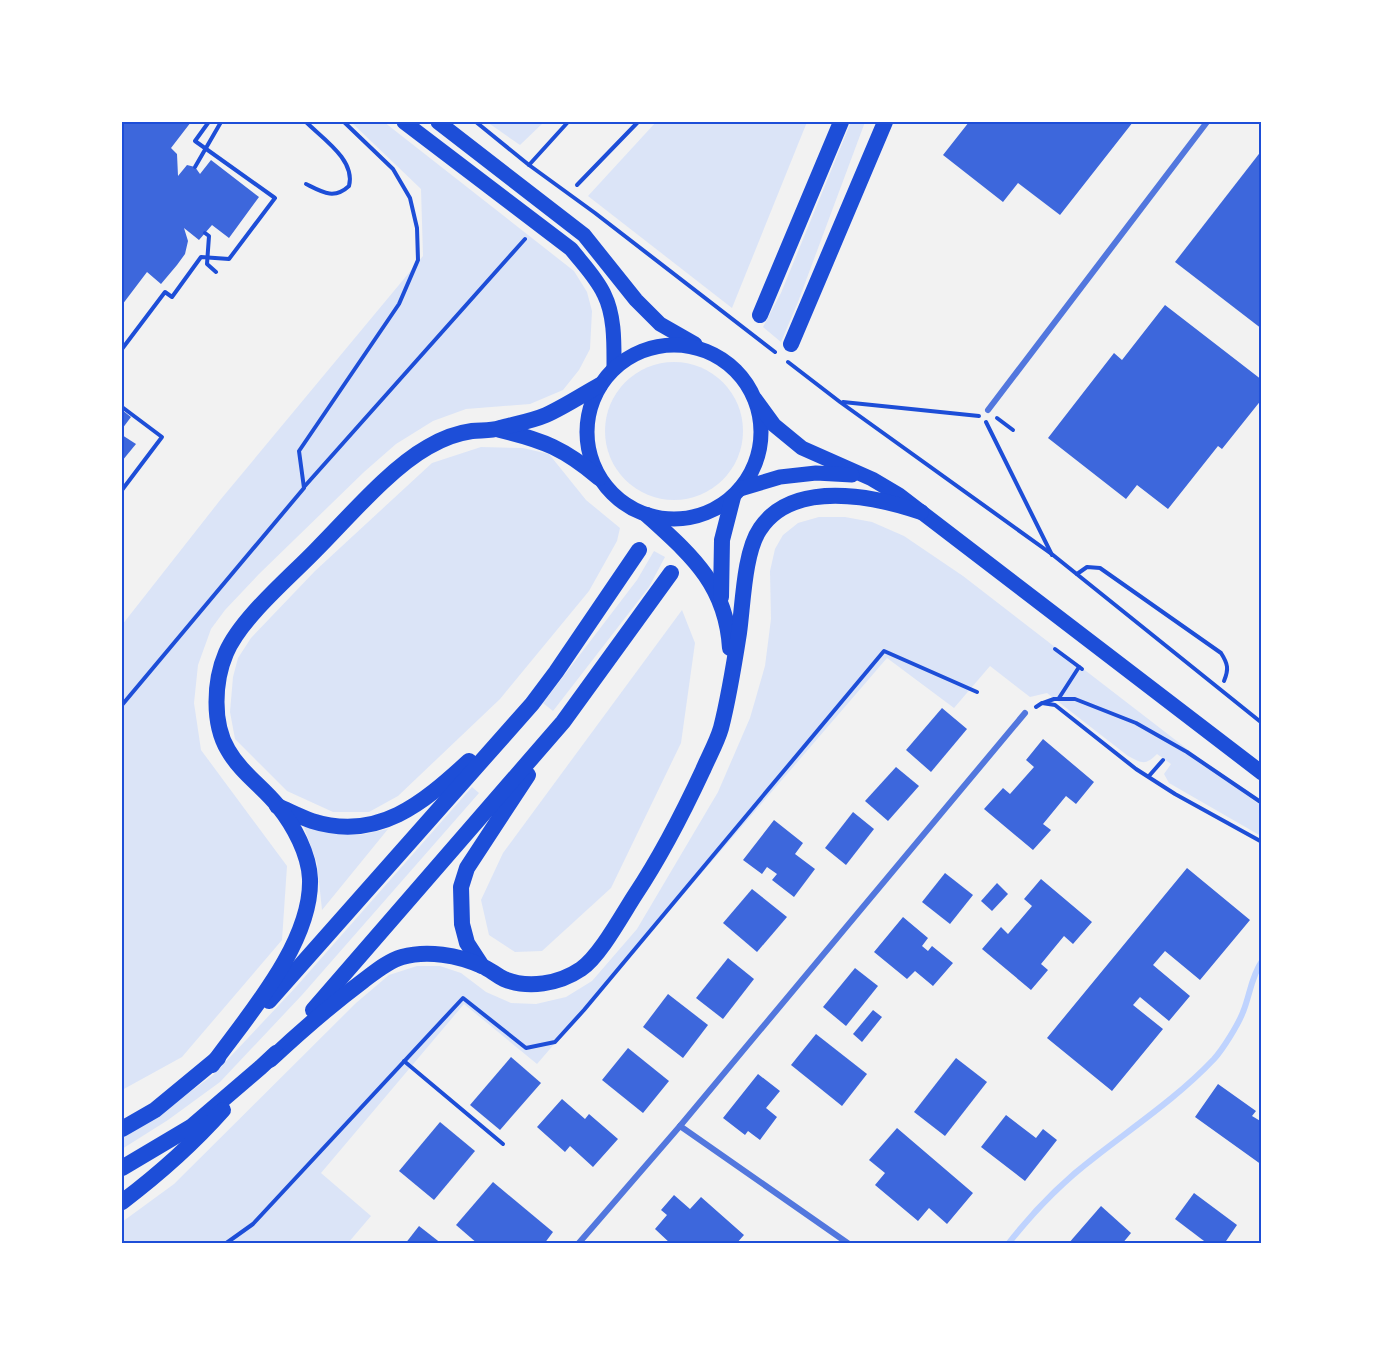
<svg xmlns="http://www.w3.org/2000/svg" width="1383" height="1365" font-family="Raleway,sans-serif">
	<style>
		.green { fill: #dbe4f7 }
		.lines { fill: none; stroke-linecap: round; stroke-linejoin: round }
		.stream { stroke: #bfd3fe; stroke-width: 6 }
		.building { fill: #3d67dc }
		.path { stroke: #1d4ed8; stroke-width: 4 }
		.minor { stroke: #5277de; stroke-width: 6 }
		.primary { stroke: #1d4ed8; stroke-width: 15 }
		.trunk { stroke: #1d4ed8; stroke-width: 16 }
		.neatline { fill: none; stroke: #1d4ed8; stroke-width: 2 }
	</style>
	<rect width="100%" height="100%" fill="#f2f2f2"/>
	<g class="green">
		<polygon points="351,122 384,122 574,271 587,292 592,311 590,349 579,370 563,390 530,404 466,409 433,421 396,444 364,472 259,574 225,610 211,629 198,665 194,703 201,750 287,866 282,940 182,1057 122,1090 122,625 221,499 423,256 421,189"/>
		<polygon points="487,122 544,122 520,145"/>
		<polygon points="656,122 807,122 732,308 588,196"/>
		<polygon points="851,122 865,122 798,302 781,342 763,327 781,293"/>
		<circle cx="674" cy="431" r="69"/>
		<polygon points="481,447 523,448 549,454 586,500 620,528 617,541 589,591 500,699 398,796 369,812 333,812 287,791 235,739 230,712 233,677 238,658 251,638 315,571 432,463"/>
		<path d="M819 517H845L872 522 904 536 963 576 1261 806V836L1169 783 1164 774 1171 764 1157 754C1145 766 1142 763 1128 756L1047 693 1030 697 990 666 954 708 887 658 537 1064 464 1004 321 1173 371 1216 348 1243H122V1222L174 1184 356 1003 389 975 417 966H440L461 973 486 992 511 1003 536 1004 566 997 592 981 637 929 718 792 750 718 765 666 771 619 770 571 775 549 783 535 798 523Z"/>
		<polygon points="654,551 665,557 649,587 553,711 543,703 637,580"/>
		<polygon points="682,610 695,643 681,743 611,888 542,951 515,952 489,935 481,900 503,853"/>
		<polygon points="472,787 479,793 302,995 220,1082 168,1120 122,1149 122,1138 163,1112 213,1075 295,988"/>
		<polygon points="304,827 360,835 388,829 322,910 317,863"/>
	</g>
	<g class="lines">
		<path class="stream" d="M1008 1244C1033 1212 1062 1182 1095 1157 1136 1125 1178 1097 1214 1059 1223 1049 1238 1025 1243 1012 1250 995 1251 977 1262 961"/>
	</g>
	<g class="building">
		<polygon points="122,122 191,122 171,148 177,154 178,176 187,165 195,167 200,174 211,160 259,197 229,238 212,225 199,240 184,228 188,241 185,254 177,265 161,284 147,272 122,305"/>
		<polygon points="969,122 1133,122 1060,215 1018,183 1003,202 943,155"/>
		<polygon points="1262,150 1262,329 1175,262"/>
		<polygon points="1165,305 1262,380 1262,399 1222,449 1218,446 1168,509 1137,485 1126,499 1048,438 1114,353 1122,360"/>
		<polygon points="122,410 131,417 122,429"/>
		<polygon points="122,435 136,444 122,461"/>
		<polygon points="942,708 967,729 931,772 906,750"/>
		<polygon points="1043,739 1094,782 1076,804 1066,796 1043,824 1051,830 1033,850 984,809 1003,788 1010,794 1034,767 1026,760"/>
		<polygon points="896,767 919,786 888,821 865,801"/>
		<polygon points="853,812 874,829 846,865 825,848"/>
		<polygon points="774,820 803,843 795,854 815,869 794,897 772,880 777,874 767,867 762,874 743,860"/>
		<polygon points="1187,868 1250,920 1200,980 1165,951 1153,965 1190,996 1169,1021 1140,997 1133,1005 1163,1029 1112,1091 1047,1038"/>
		<polygon points="945,873 973,895 950,924 922,902"/>
		<polygon points="1041,879 1092,922 1073,944 1064,936 1041,964 1048,970 1031,990 982,949 1001,927 1008,934 1032,906 1024,899"/>
		<polygon points="997,883 1008,894 992,911 981,901"/>
		<polygon points="752,889 787,917 757,952 723,923"/>
		<polygon points="903,917 928,938 922,946 928,951 932,946 953,963 933,986 915,971 907,979 874,952"/>
		<polygon points="728,958 754,979 723,1019 696,998"/>
		<polygon points="855,968 878,986 846,1026 823,1007"/>
		<polygon points="668,994 708,1025 683,1058 643,1027"/>
		<polygon points="873,1010 882,1017 862,1042 853,1034"/>
		<polygon points="816,1034 867,1074 842,1106 791,1065"/>
		<polygon points="628,1048 669,1081 643,1113 602,1080"/>
		<polygon points="511,1057 541,1083 500,1130 470,1105"/>
		<polygon points="956,1058 987,1082 945,1136 914,1112"/>
		<polygon points="758,1074 780,1091 766,1108 777,1117 760,1140 748,1131 745,1135 723,1118"/>
		<polygon points="1218,1084 1256,1111 1252,1116 1262,1122 1262,1165 1195,1117"/>
		<polygon points="562,1099 585,1119 589,1114 618,1139 593,1167 570,1146 565,1152 537,1127"/>
		<polygon points="1006,1115 1036,1138 1043,1129 1057,1140 1025,1181 981,1147"/>
		<polygon points="440,1122 475,1151 434,1200 399,1171"/>
		<polygon points="897,1128 973,1193 947,1224 929,1208 918,1221 875,1185 885,1173 869,1160"/>
		<polygon points="493,1182 553,1232 544,1244 478,1244 456,1225"/>
		<polygon points="1194,1193 1237,1225 1224,1244 1208,1244 1175,1219"/>
		<polygon points="674,1195 690,1209 701,1197 744,1235 736,1244 671,1244 655,1229 667,1215 661,1210"/>
		<polygon points="1101,1206 1131,1233 1122,1244 1068,1244"/>
		<polygon points="419,1226 442,1244 405,1244"/>
	</g>
	<g class="lines">
		<g class="path">
			<path d="M306 122C322 138 356 160 349 186 334 200 322 192 306 184"/>
			<polyline points="476,122 529,165 595,213 775,352"/>
			<polyline points="529,165 568,122"/>
			<polyline points="195,167 221,122"/>
			<polyline points="577,185 638,122"/>
			<polyline points="205,233 209,236 207,264 216,272"/>
			<polyline points="122,349 165,292 172,297 201,257 229,259 275,198 195,141 208,123 206,122"/>
			<polyline points="788,362 840,402 1053,555 1262,723"/>
			<polyline points="843,402 979,416"/>
			<polyline points="122,407 162,437 122,490"/>
			<polyline points="997,418 1013,430"/>
			<polyline points="986,422 1052,555"/>
			<polyline points="304,487 525,239"/>
			<path d="M1077 574 1087 567 1100 568 1221 653C1228 664 1229 669 1224 681"/>
			<polyline points="1055,649 1082,669"/>
			<polyline points="1059,698 1079,667"/>
			<polyline points="1043,703 1054,699 1075,699 1136,723 1187,752 1262,803"/>
			<polyline points="122,705 304,488 299,451 399,304 418,260 417,228 410,198 393,169 344,122"/>
			<polyline points="1036,707 1042,703 1055,705 1136,769 1175,794 1262,842"/>
			<polyline points="1149,776 1163,760"/>
			<polyline points="404,1061 503,1144"/>
			<polyline points="225,1244 253,1224 463,998 526,1048 555,1042 584,1010 884,651 977,692"/>
		</g>
		<g class="minor">
			<polyline points="988,410 1207,122"/>
			<polyline points="680,1126 849,1244"/>
			<polyline points="578,1244 680,1126 1025,713"/>
		</g>
		<g class="primary">
			<path d="M404 122 571 249C582 263 596 277 604 294 615 316 614 344 614 368"/>
			<polyline points="438,122 584,235 636,300 660,324 695,344"/>
			<circle cx="674" cy="432" r="87"/>
			<polyline points="755,399 774,425 802,448 872,479 899,495 1262,773"/>
			<polyline points="740,489 780,477 816,473 852,475"/>
		</g>
		<g class="trunk">
			<polyline points="760,315 841,122"/>
			<polyline points="791,344 885,122"/>
			<path d="M500 430C543 440 565 449 599 478"/>
			<path d="M647 515C691 555 726 584 730 648"/>
			<polyline points="721,597 722,540 733,497"/>
			<path d="M277 806C289 811 300 817 312 821 378 842 423 803 469 761"/>
			<polyline points="482,966 467,943 462,924 461,887 467,868 528,775"/>
			<polyline points="269,1001 532,704 556,672 639,550"/>
			<polyline points="313,1010 563,722 671,573"/>
			<path d="M270 1060C300 1032 331 1005 363 981 375 972 388 961 402 957 427 950 458 955 482 966 489 969 496 975 504 979 528 989 559 984 581 969 600 956 622 915 635 895 661 856 683 813 703 770 709 756 717 742 721 728 729 697 734 665 739 633 743 605 744 552 760 529 793 479 874 496 921 512"/>
			<path d="M212 1065C248 1015 312 943 310 879 309 854 294 826 278 806 262 786 241 773 228 750 212 723 214 681 226 653 241 618 289 578 316 550 348 518 389 469 428 447 440 440 457 433 472 431 481 430 491 431 500 428 515 424 532 421 546 415 564 407 582 395 600 385"/>
			<polyline points="122,1129 155,1110 218,1058"/>
			<polyline points="122,1168 191,1127 261,1067 276,1053"/>
			<path d="M122 1202C159 1174 192 1145 223 1110"/>
		</g>
	</g>
	<rect width="1383" height="1365" fill="none" stroke="#ffffff" stroke-width="246"/>
	<rect x="123" y="123" width="1137" height="1119" class="neatline"/>
</svg>
